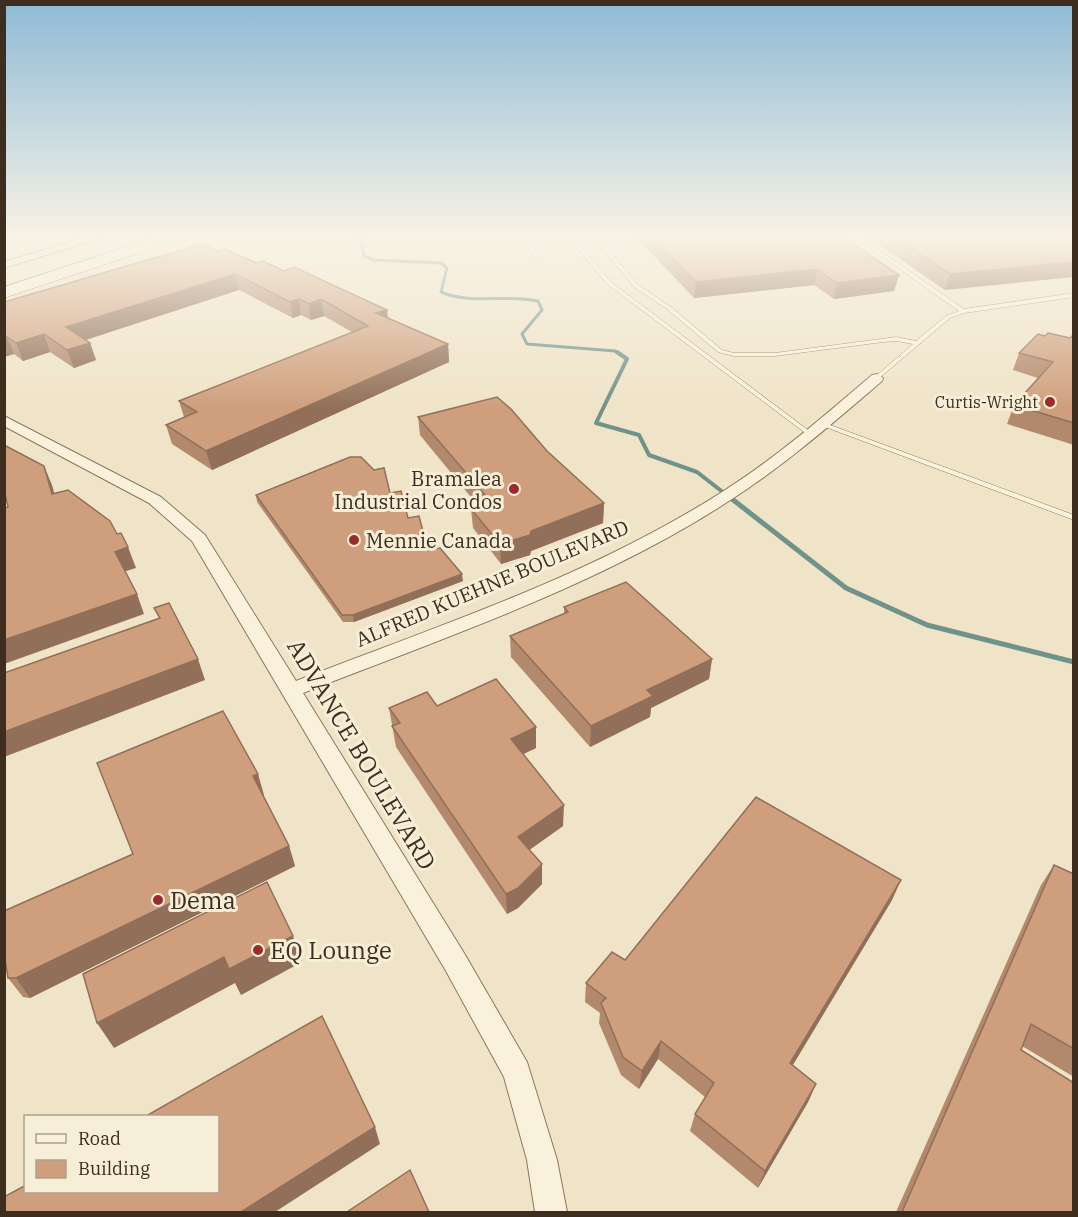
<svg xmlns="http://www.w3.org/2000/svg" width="1078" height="1217" font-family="'IBM Plex Serif',serif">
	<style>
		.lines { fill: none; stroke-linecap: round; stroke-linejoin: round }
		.stream-far2 { stroke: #6f938a; stroke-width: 3 }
		.stream-far1 { stroke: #6f938a; stroke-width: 4 }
		.stream { stroke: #6f938a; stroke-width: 5 }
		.lane-casing { stroke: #8d765c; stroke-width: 1 }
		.street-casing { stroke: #8d765c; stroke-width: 2 }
		.secondary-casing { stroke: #6f573f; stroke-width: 1 }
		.lane { fill: #faf1dc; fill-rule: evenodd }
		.street { fill: #faf1dc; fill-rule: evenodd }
		.secondary { fill: #faf1dc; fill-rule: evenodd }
		.wall { fill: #b2896c }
		.shaded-wall { fill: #916f58 }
		.building { fill: #cf9f7d; stroke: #916f58; stroke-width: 1.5 }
		.poi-dot { fill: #9e2a2b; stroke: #f7eed8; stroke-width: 2 }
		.labels { text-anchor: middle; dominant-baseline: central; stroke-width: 6; stroke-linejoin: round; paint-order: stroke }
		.far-poi-label { font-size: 16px; fill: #3d2e20; stroke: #f7eed8; text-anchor: end }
		.poi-label { font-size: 20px; fill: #3d2e20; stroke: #f7eed8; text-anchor: end }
		.street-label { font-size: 20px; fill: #3d2e20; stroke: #f7eed8 }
		.near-street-label { font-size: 24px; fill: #3d2e20; stroke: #f7eed8 }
		.near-poi-label { font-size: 24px; fill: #3d2e20; stroke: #f7eed8; text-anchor: start }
	</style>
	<rect width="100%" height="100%" fill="#f0e4c8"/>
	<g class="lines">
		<path class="stream-far2" d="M354 237 361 240 364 256 374 260 441 263 447 268 441 292C472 305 505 294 538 301L542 310 522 334 527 344 615 351 619 354"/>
		<polyline class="stream-far1" points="617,352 627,359 596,423 639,435 649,455 697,472 733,500"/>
		<polyline class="stream" points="732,499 846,588 927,625 1074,662"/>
		<defs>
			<g id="lane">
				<polygon points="520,237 525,237 538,255 537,256 533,256"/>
				<polygon points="568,237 573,237 611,282 812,433 812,435 808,435 607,284"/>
				<polygon points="593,237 598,237 638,285 671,307 722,350 734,353 775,353 896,337 916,341 946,316 959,311 854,237 860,237 964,309 1074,293 1074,297 964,313 950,318 877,380 875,379 875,377 913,344 896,341 883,342 775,356 734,356 718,352 667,309 634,287"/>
				<polygon points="822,422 1074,515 1074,520 820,425 820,423"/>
			</g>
			<g id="street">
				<polygon points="87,237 104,237 4,268 4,262"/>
				<path d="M877 374 883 378 882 381C834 422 786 464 732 499 601 585 448 636 303 693L464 953 527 1062 557 1160 567 1212H535L527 1160 504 1077 446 971 192 541 149 503 4 426V416L161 497 205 535 296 681C440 625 591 576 722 492 776 458 824 416 872 375Z"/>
			</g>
			<polygon id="secondary" points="157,237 180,237 178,240 4,298 4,287"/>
		</defs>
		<use href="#lane" class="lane-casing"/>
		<use href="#street" class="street-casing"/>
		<use href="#secondary" class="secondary-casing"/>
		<use href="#lane" class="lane"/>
		<use href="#street" class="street"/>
		<use href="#secondary" class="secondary"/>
	</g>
	<g class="wall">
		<polygon points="636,237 843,237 899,275 894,291 834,299 814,285 694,298"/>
		<polygon points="868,237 1074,237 945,290"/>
		<polygon points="217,251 388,318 448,344 449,362 212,470 172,444 166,425 184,417 179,401 352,332 324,316 311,320 301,315 293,318 239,290 86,340 90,343 96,360 74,368 50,352 23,361 14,354 4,357 4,302"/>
		<polygon points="1074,334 1074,445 1007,424 1014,405 1038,378 1013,370 1019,353 1045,336 1070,338"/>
		<polygon points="418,417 547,451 604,503 603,523 531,551 530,555 501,564 473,528 471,509 479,507 420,435"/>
		<polygon points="390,493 408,518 428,550 463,581 354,622 343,622 257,502 256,495"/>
		<polygon points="564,607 712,659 709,679 651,708 650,717 590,747 511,657 510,636 564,614"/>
		<polygon points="437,706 536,727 536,748 523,754 563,826 529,850 542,864 542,884 518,908 507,914 396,747 389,708"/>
		<polygon points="264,795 263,796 289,846 295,866 30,998 23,997 8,978 133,854"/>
		<polygon points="1054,865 1074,874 1074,1077 1022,1046 1021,1050 1074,1212 896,1212 1041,885"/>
		<polygon points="892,900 793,1065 816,1084 808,1102 758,1188 690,1131 695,1114 705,1097 658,1059 639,1089 621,1075 599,1023 600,1013 585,1002 586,983"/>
	</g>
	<g class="shaded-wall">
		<polygon points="1074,262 1074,277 945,290 950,274"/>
		<polygon points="817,269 814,285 694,298 696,282"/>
		<polygon points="235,274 239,290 72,344 66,327"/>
		<polygon points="899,275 894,291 834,299 837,283"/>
		<polygon points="299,299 301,315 293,318 290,302"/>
		<polygon points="321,299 324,316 311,320 309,304"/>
		<polygon points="387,310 389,326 376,313"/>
		<polygon points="44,334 50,352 23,361 16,343"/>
		<polygon points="4,337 7,337 14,354 4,357"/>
		<polygon points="90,343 96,360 74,368 67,350"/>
		<polygon points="448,344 449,362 212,470 206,451"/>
		<polygon points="44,466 52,485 60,514 52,494"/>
		<polygon points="4,485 12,501 4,503"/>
		<polygon points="604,503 603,523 531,551 530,555 501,564 500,544"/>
		<polygon points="128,547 136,568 123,572 115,552"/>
		<polygon points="462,574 463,581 354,622 353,615"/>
		<polygon points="137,594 144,614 4,664 4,640"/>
		<polygon points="198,659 205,680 4,757 4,732"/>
		<polygon points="712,659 709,679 651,708 650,717 590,747 591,726 647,690"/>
		<polygon points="536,727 536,748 511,760 511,739"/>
		<polygon points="258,774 264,795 260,797 253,776"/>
		<polygon points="564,805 563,826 518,858 518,837"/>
		<polygon points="289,846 295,866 30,998 16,978"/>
		<polygon points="542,864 542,884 518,908 507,914 506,894"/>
		<polygon points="901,880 892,900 783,1081 790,1063"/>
		<polygon points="293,936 302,962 241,995 235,983 114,1048 97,1023 224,957"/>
		<polygon points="661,1041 658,1059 639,1089 642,1071"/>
		<polygon points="816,1084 808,1102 758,1188 765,1171"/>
		<polygon points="375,1127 380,1144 275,1212 241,1212"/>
	</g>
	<g class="building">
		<polygon points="652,237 843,237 899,275 837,283 817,269 696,282"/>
		<polygon points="894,237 1074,237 1074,262 950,274"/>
		<polygon points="202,244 217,251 224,249 257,263 263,261 284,271 294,267 387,310 376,313 448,344 206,451 166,425 197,412 179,401 368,326 321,299 309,304 299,299 290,302 235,274 66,327 90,343 67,350 44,334 16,343 7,337 4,337 4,302"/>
		<polygon points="1048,333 1070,338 1074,334 1074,423 1014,405 1053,362 1019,353 1038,334 1045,336"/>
		<polygon points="497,397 511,409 547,451 604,503 531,531 530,535 500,544 471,509 492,503 418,417"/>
		<polygon points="4,445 44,466 52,494 68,490 110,521 117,534 121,533 128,547 115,552 137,594 4,640 4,508 8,507 4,489"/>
		<polygon points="350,457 361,457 374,470 384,468 390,493 401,491 408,518 419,516 428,550 440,548 462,574 353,615 342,615 256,495"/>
		<polygon points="626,582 712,659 647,690 653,696 591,726 510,636 568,612 564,607"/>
		<polygon points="169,603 198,659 4,732 4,673 160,618 154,608"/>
		<polygon points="496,679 536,727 511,739 564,805 518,837 542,864 518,888 506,894 392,726 400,723 389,708 427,692 437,706"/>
		<polygon points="223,711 258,774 253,776 289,846 16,978 8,978 4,953 4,911 133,854 97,763"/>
		<polygon points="756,797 901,880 790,1063 816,1084 765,1171 695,1114 714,1083 661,1041 642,1071 623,1057 601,1003 606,998 586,983 612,952 625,960"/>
		<polygon points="1054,865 1074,874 1074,1049 1031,1024 1021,1050 1074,1083 1074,1212 902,1212"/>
		<polygon points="267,882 293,936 229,969 224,957 97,1023 83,974"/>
		<polygon points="322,1016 375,1127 241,1212 4,1212 4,1197 26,1185 26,1191 218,1191 218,1116 146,1116"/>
		<polygon points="410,1170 429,1212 347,1212"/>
	</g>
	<linearGradient id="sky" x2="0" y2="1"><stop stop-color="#8fbad6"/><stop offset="0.58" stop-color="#f8f3e6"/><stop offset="1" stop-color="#f8f3e6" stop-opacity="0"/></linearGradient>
	<rect width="1078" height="408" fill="url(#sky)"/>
	<g class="poi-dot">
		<circle cx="1050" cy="402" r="6"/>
		<circle cx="514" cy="489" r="6"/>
		<circle cx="354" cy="540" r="6"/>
		<circle cx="158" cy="900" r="6"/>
		<circle cx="258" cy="950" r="6"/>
	</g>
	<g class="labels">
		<g class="far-poi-label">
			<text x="1038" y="402">Curtis-Wright</text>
		</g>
		<g class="poi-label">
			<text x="502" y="478">Bramalea<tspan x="502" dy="23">Industrial Condos</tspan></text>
			<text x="366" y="540" text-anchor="start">Mennie Canada</text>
		</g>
		<g class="street-label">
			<text transform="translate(492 583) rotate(-23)">ALFRED KUEHNE BOULEVARD</text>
		</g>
		<g class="near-street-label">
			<text transform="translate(362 754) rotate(59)">ADVANCE BOULEVARD</text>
		</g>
		<g class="near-poi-label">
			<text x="170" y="900">Dema</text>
			<text x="270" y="950">EQ Lounge</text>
		</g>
	</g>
	<rect width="1078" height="1217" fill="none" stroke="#3d2e20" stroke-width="12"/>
	<rect x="24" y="1115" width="195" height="78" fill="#f7eed8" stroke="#ada18e" stroke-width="1.5"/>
	<rect x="36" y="1134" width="30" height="9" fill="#faf1dc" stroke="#ada18e" stroke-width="1.5"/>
	<text x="78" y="1145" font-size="18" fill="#3d2e20">Road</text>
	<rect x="36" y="1160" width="30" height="18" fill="#cf9f7d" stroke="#ada18e" stroke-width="1.5"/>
	<text x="78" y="1175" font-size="18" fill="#3d2e20">Building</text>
</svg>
